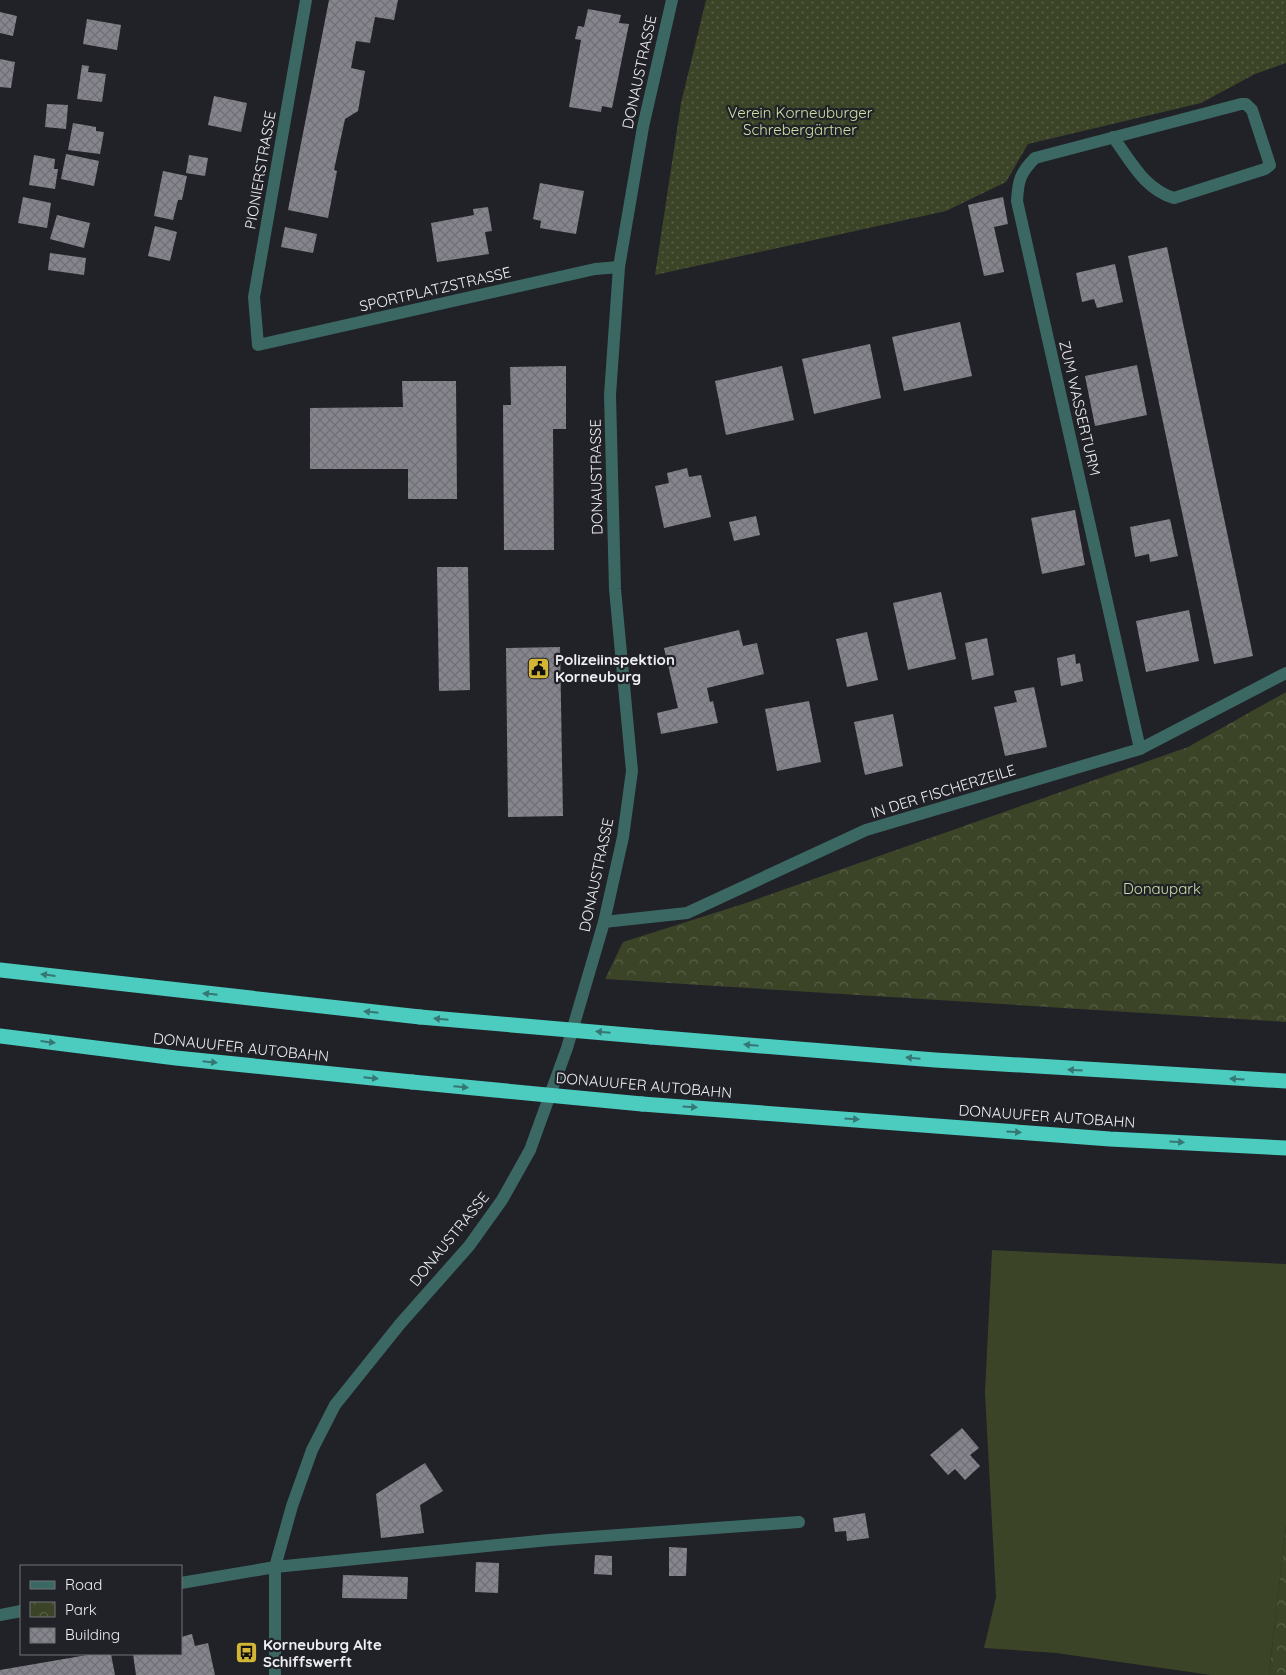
<svg xmlns="http://www.w3.org/2000/svg" width="1286" height="1675" font-family="Quicksand,sans-serif">
	<style>
		.park { fill: url(#park-crowns) }
		.garden { fill: url(#garden-dots) }
		.pitch { fill: #3b4427 }
		.building { fill: url(#building-cross-hatch) }
		.lines { fill: none; stroke-linecap: round; stroke-linejoin: round }
		.service { stroke: #3b6863; stroke-width: 12 }
		.minor { stroke: #3b6863; stroke-width: 12 }
		.motorway { stroke: #4ccbbf; stroke-width: 15 }
		.motorway-bridge { stroke: #4ccbbf; stroke-width: 15 }
		.oneway { fill: #367674 }
		.labels { text-anchor: middle; dominant-baseline: central; stroke-width: 4.5; stroke-linejoin: round; paint-order: stroke }
		.street-label { font-size: 15px; fill: #eeeef3; stroke: #212128 }
		.park-label { font-size: 15px; fill: #cde0a3; stroke: #212128 }
		.poi-label { font-size: 15px; font-weight: bold; fill: #eeeef3; stroke: #212128; text-anchor: start }
	</style>
	<defs>
		<pattern id="park-crowns" width="20" height="18" patternUnits="userSpaceOnUse" patternTransform="scale(1.25)"><rect width="20" height="18" fill="#3b4427"/><path d="M2 6a3 3 0 1 1 6 0M12 15a3 3 0 1 1 6 0" fill="none" stroke="#585f47"/></pattern>
		<pattern id="garden-dots" width="8" height="8" patternUnits="userSpaceOnUse" patternTransform="scale(1.25)"><rect width="8" height="8" fill="#3b4427"/><path d="M2 2h.1M6 6h.1" fill="none" stroke="#585f47" stroke-width="1.8" stroke-linecap="round"/></pattern>
		<pattern id="building-cross-hatch" width="8" height="8" patternUnits="userSpaceOnUse" patternTransform="scale(1.25)"><rect width="8" height="8" fill="#86858e"/><path d="M0 0l8 8M0 8l8-8" fill="none" stroke="#706f76"/></pattern>
	</defs>
	<rect width="100%" height="100%" fill="#212128"/>
	<g class="park">
		<polygon points="1286,692 1286,1022 605,979 623,942 746,903 1188,747"/>
		<polygon points="1286,1526 1286,1675 1269,1675"/>
	</g>
	<polygon class="garden" points="706,0 1286,0 1286,63 1255,74 1201,103 1028,144 1006,182 946,211 655,275 681,103"/>
	<polygon class="pitch" points="992,1250 1286,1264 1286,1526 1269,1675 1211,1675 1056,1653 984,1648 996,1597 985,1393"/>
	<g class="building">
		<polygon points="329,0 398,0 394,20 375,17 370,43 356,41 351,68 365,71 358,111 345,119 334,170 337,171 328,218 288,210"/>
		<polygon points="588,9 621,15 619,23 629,24 612,108 602,106 601,112 569,107 581,40 575,39 578,26 584,27"/>
		<polygon points="0,12 17,16 13,36 0,33"/>
		<polygon points="87,19 121,25 117,50 83,44"/>
		<polygon points="0,59 15,62 11,88 0,87"/>
		<polygon points="82,65 89,66 88,72 106,74 102,102 77,99"/>
		<polygon points="214,96 247,103 241,132 208,125"/>
		<polygon points="47,104 68,105 66,129 45,127"/>
		<polygon points="73,123 96,127 96,131 104,132 100,154 68,150"/>
		<polygon points="66,154 99,161 94,186 61,179"/>
		<polygon points="34,155 55,159 54,169 58,169 55,189 29,185"/>
		<polygon points="189,155 208,158 205,176 186,173"/>
		<polygon points="163,171 187,176 182,200 178,200 173,220 154,216"/>
		<polygon points="540,183 584,191 576,234 540,228 541,221 533,219"/>
		<polygon points="23,197 51,203 47,228 18,223"/>
		<polygon points="1003,197 1008,224 994,227 1004,272 984,276 968,205"/>
		<polygon points="488,207 492,231 485,232 489,254 437,262 431,223 474,215 473,209"/>
		<polygon points="57,215 90,223 84,248 50,239"/>
		<polygon points="155,226 177,232 170,261 148,256"/>
		<polygon points="285,227 317,234 313,253 281,247"/>
		<polygon points="1167,247 1253,656 1214,664 1128,256"/>
		<polygon points="50,253 86,258 84,275 48,270"/>
		<polygon points="1115,264 1123,302 1097,308 1094,299 1082,302 1076,273"/>
		<polygon points="960,322 972,376 904,391 892,337"/>
		<polygon points="870,344 881,398 814,414 802,359"/>
		<polygon points="1137,365 1147,415 1095,426 1085,376"/>
		<polygon points="566,366 566,429 553,429 554,550 504,550 503,405 511,405 510,367"/>
		<polygon points="782,366 794,420 726,435 715,381"/>
		<polygon points="402,381 456,381 457,499 408,499 408,469 310,469 310,408 403,407"/>
		<polygon points="687,468 689,477 701,475 711,517 664,528 655,486 669,483 667,473"/>
		<polygon points="1075,510 1085,565 1042,574 1031,518"/>
		<polygon points="756,516 760,535 734,541 729,522"/>
		<polygon points="1170,519 1178,556 1150,562 1149,554 1135,557 1130,527"/>
		<polygon points="437,567 468,567 470,690 439,691"/>
		<polygon points="941,592 956,659 908,670 893,603"/>
		<polygon points="1189,610 1199,661 1146,672 1136,621"/>
		<polygon points="739,630 743,646 757,643 764,674 707,688 710,702 713,701 718,723 661,734 657,713 678,708 664,648"/>
		<polygon points="867,632 878,680 847,687 836,639"/>
		<polygon points="987,638 994,675 972,680 965,643"/>
		<polygon points="560,647 563,816 508,817 506,648"/>
		<polygon points="1075,654 1076,664 1080,663 1083,681 1061,686 1057,658"/>
		<polygon points="1034,687 1047,747 1005,756 994,707 1017,702 1014,691"/>
		<polygon points="809,701 821,762 777,771 765,709"/>
		<polygon points="893,714 903,766 865,775 854,722"/>
		<polygon points="962,1428 979,1448 970,1455 980,1466 965,1480 955,1469 948,1475 930,1455"/>
		<polygon points="425,1463 443,1491 420,1505 424,1533 381,1538 376,1494"/>
		<polygon points="865,1513 869,1538 847,1541 846,1531 835,1532 833,1518"/>
		<polygon points="669,1547 687,1548 686,1576 669,1576"/>
		<polygon points="595,1555 612,1556 612,1575 594,1574"/>
		<polygon points="476,1562 499,1563 498,1593 475,1592"/>
		<polygon points="343,1575 408,1577 407,1599 342,1598"/>
		<polygon points="192,1634 195,1646 208,1643 215,1675 136,1675 133,1654 181,1654 181,1637"/>
		<polygon points="93,1654 111,1654 115,1675 0,1675 0,1670"/>
	</g>
	<g class="lines">
		<polyline class="service" points="275,1567 549,1540 799,1522"/>
		<g class="minor">
			<polyline points="306,0 254,297 258,345 595,269 619,267"/>
			<path d="M1113 137C1131 161 1144 189 1174 198L1265 169 1270 165 1252 110 1246 104H1241L1035 158C1020 173 1018 181 1017 201L1140 749"/>
			<polyline points="604,922 687,913 866,830 1140,749 1286,673"/>
			<polyline points="181,1583 275,1567"/>
			<polyline points="0,1615 21,1611"/>
			<polyline points="275,1675 275,1567 292,1506 312,1450 335,1405 400,1324 469,1246 502,1200 530,1150 567,1048 604,922 623,837 632,771 615,589 610,395 619,267 643,127 672,0"/>
		</g>
		<g class="motorway">
			<polyline points="0,970 420,1017"/>
			<polyline points="0,1036 176,1058 412,1082"/>
			<polyline points="651,1037 935,1060 1286,1081"/>
			<polyline points="642,1104 1110,1139 1286,1148"/>
		</g>
		<g class="motorway-bridge">
			<polyline points="420,1017 651,1037"/>
			<polyline points="412,1082 642,1104"/>
		</g>
	</g>
	<defs><path id="oneway-solid" d="M-6-.8H1V-3.2L6.5 0L1 3.2V.8H-6Z" transform="scale(1.25)"/></defs>
	<g class="oneway">
		<use href="#oneway-solid" transform="translate(48 975) rotate(-173)"/>
		<use href="#oneway-solid" transform="translate(210 994) rotate(-174)"/>
		<use href="#oneway-solid" transform="translate(371 1012) rotate(-174)"/>
		<use href="#oneway-solid" transform="translate(441 1019) rotate(-175)"/>
		<use href="#oneway-solid" transform="translate(603 1032) rotate(-175)"/>
		<use href="#oneway-solid" transform="translate(48 1042) rotate(7)"/>
		<use href="#oneway-solid" transform="translate(751 1045) rotate(-175)"/>
		<use href="#oneway-solid" transform="translate(913 1058) rotate(-175)"/>
		<use href="#oneway-solid" transform="translate(210 1062) rotate(6)"/>
		<use href="#oneway-solid" transform="translate(1075 1070) rotate(-176)"/>
		<use href="#oneway-solid" transform="translate(371 1078) rotate(6)"/>
		<use href="#oneway-solid" transform="translate(1237 1079) rotate(-177)"/>
		<use href="#oneway-solid" transform="translate(461 1087) rotate(5)"/>
		<use href="#oneway-solid" transform="translate(690 1107) rotate(4)"/>
		<use href="#oneway-solid" transform="translate(852 1119) rotate(4)"/>
		<use href="#oneway-solid" transform="translate(1014 1132) rotate(4)"/>
		<use href="#oneway-solid" transform="translate(1177 1142) rotate(3)"/>
	</g>
	<defs>
		<symbol id="civic-square" viewBox="-11 -11 22 22"><rect x="-9" y="-9" width="18" height="18" rx="4" fill="#d4b635" stroke="#212128"/><path d="M-.6-6.5H3V-4.5H.6V-3L4-1V1h2V6H-6V1h2V-1L-.6-3ZM-1.2 2.5V6h2.4V2.5Z" fill="#111"/></symbol>
		<symbol id="bus-square" viewBox="-11 -11 22 22"><rect x="-9" y="-9" width="18" height="18" rx="4" fill="#d4b635" stroke="#212128"/><path d="M-5-6H5V4H4V6H2V4H-2V6H-4V4H-5ZM-3.5-4V0h7V-4ZM-3.5 1.2v1.5H-2V1.2ZM2 1.2v1.5H3.5V1.2Z" fill="#111"/></symbol>
	</defs>
	<g fill-rule="evenodd">
		<use href="#civic-square" x="526" y="656" width="25" height="25"/>
		<use href="#bus-square" x="234" y="1640" width="25" height="25"/>
	</g>
	<g class="labels">
		<g class="street-label">
			<text transform="translate(639 72) rotate(-78)">DONAUSTRASSE</text>
			<text transform="translate(260 170) rotate(-80)">PIONIERSTRASSE</text>
			<text transform="translate(435 289) rotate(-13)">SPORTPLATZSTRASSE</text>
			<text transform="translate(1080 408) rotate(77)">ZUM WASSERTURM</text>
			<text transform="translate(596 477) rotate(-91)">DONAUSTRASSE</text>
			<text transform="translate(943 791) rotate(-17)">IN DER FISCHERZEILE</text>
			<text transform="translate(596 875) rotate(-78)">DONAUSTRASSE</text>
			<text transform="translate(241 1047) rotate(6)">DONAUUFER AUTOBAHN</text>
			<text transform="translate(644 1085) rotate(5)">DONAUUFER AUTOBAHN</text>
			<text transform="translate(1047 1116) rotate(4)">DONAUUFER AUTOBAHN</text>
			<text transform="translate(449 1239) rotate(-51)">DONAUSTRASSE</text>
		</g>
		<g class="park-label">
			<text x="800" y="112">Verein Korneuburger<tspan x="800" dy="17">Schrebergärtner</tspan></text>
			<text x="1162" y="888">Donaupark</text>
		</g>
		<g class="poi-label">
			<text x="555" y="659">Polizeiinspektion<tspan x="555" dy="17">Korneuburg</tspan></text>
			<text x="263" y="1644">Korneuburg Alte<tspan x="263" dy="17">Schiffswerft</tspan></text>
		</g>
	</g>
	<rect x="20" y="1565" width="162" height="90" fill="#212128" stroke="#737379"/>
	<rect x="30" y="1581" width="25" height="8" fill="#3b6863" stroke="#737379"/>
	<text x="65" y="1590" font-size="15" fill="#eeeef3">Road</text>
	<rect x="30" y="1602" width="25" height="15" fill="url(#park-crowns)" stroke="#737379"/>
	<text x="65" y="1615" font-size="15" fill="#eeeef3">Park</text>
	<rect x="30" y="1628" width="25" height="15" fill="url(#building-cross-hatch)" stroke="#737379"/>
	<text x="65" y="1640" font-size="15" fill="#eeeef3">Building</text>
</svg>
